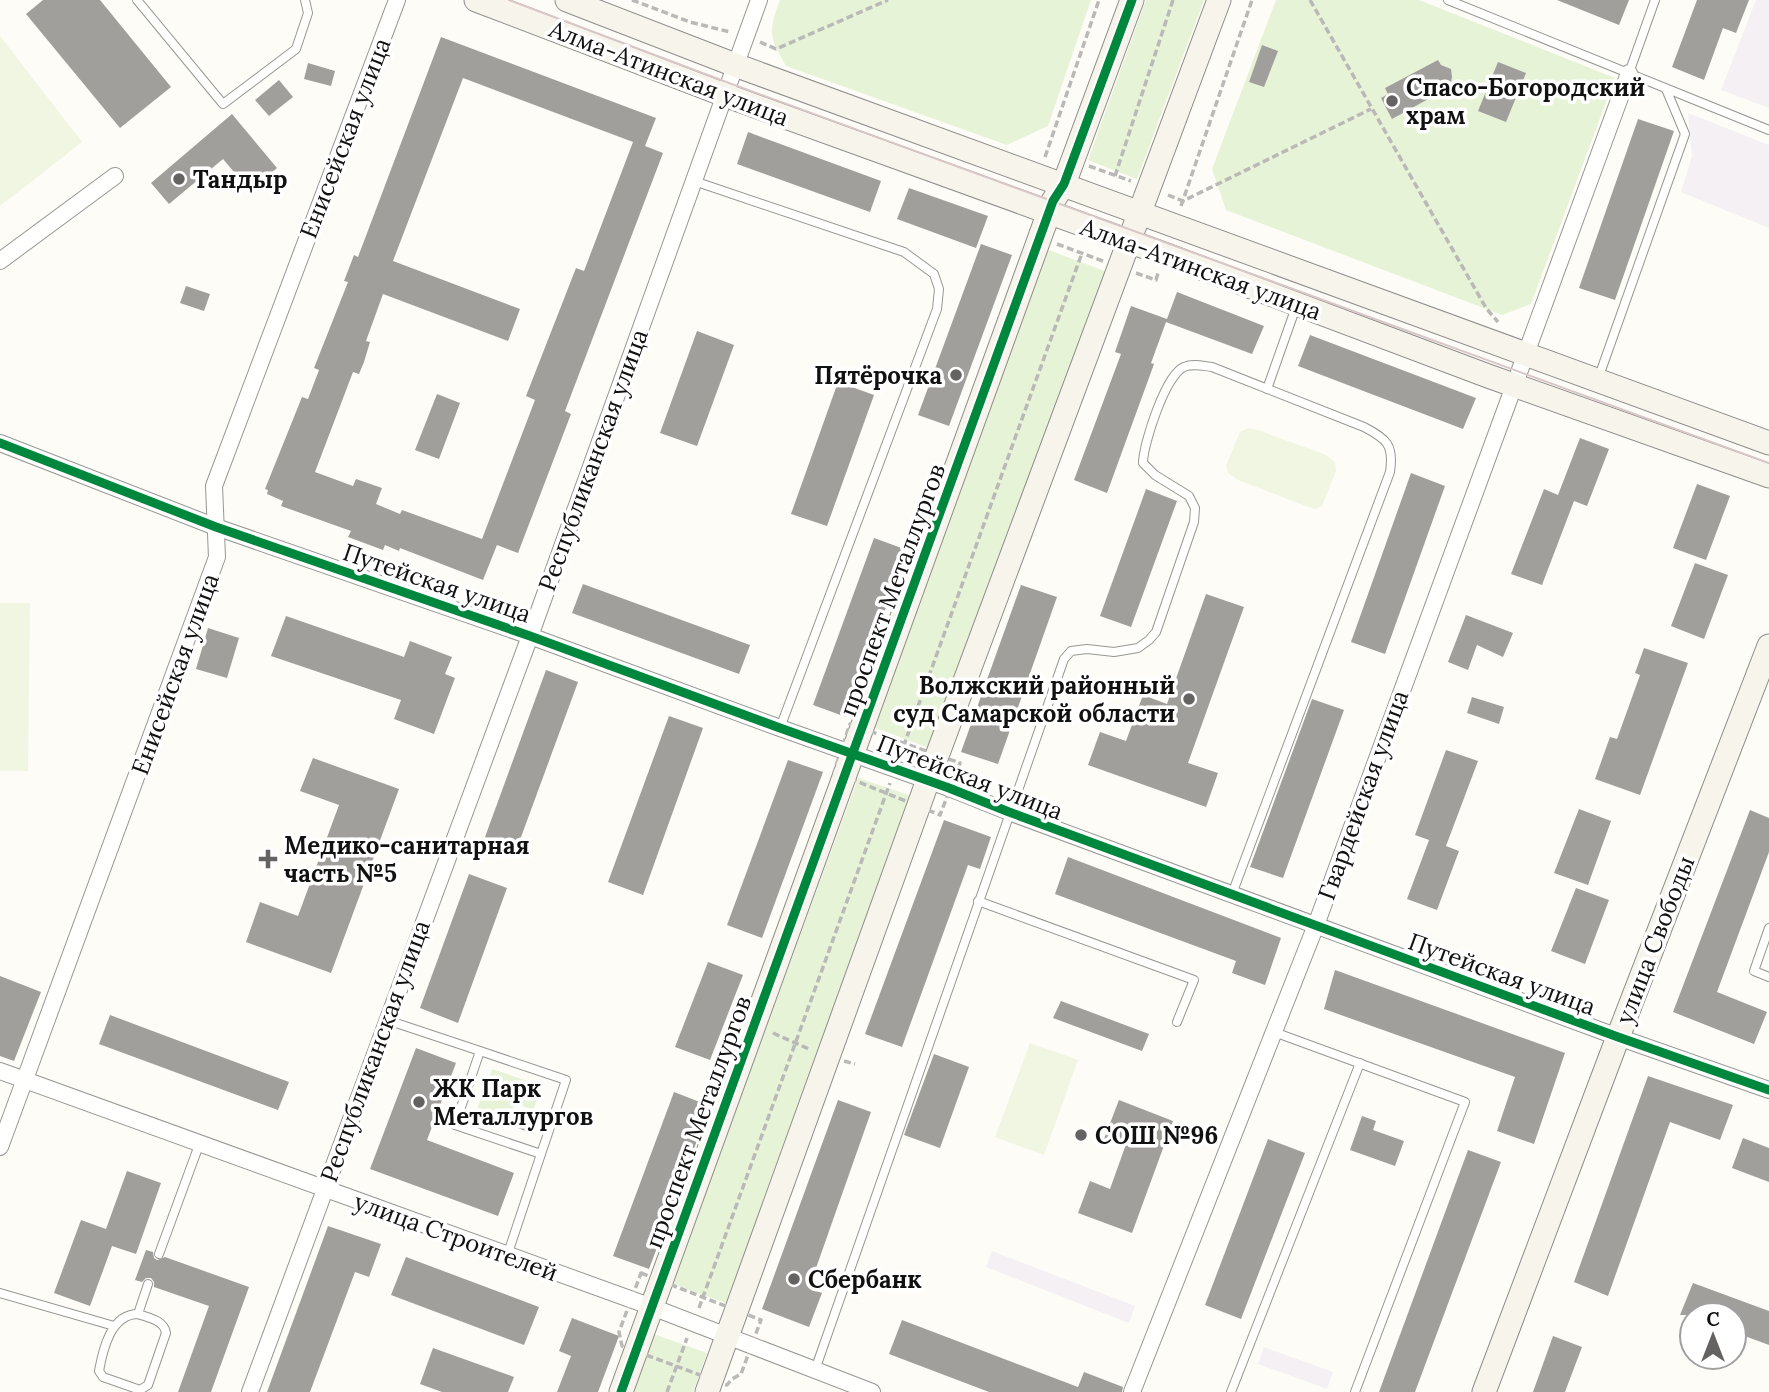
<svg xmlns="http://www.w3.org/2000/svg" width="1769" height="1392" font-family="Lora,serif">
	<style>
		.industrial { fill: #f5f0f3 }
		.green { fill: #e7f3d7 }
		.pitch { fill: #f0f6e1 }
		.building { fill: #a19f9c; fill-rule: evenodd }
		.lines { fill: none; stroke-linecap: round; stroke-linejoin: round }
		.lane-casing { stroke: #979795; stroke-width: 10 }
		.street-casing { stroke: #979795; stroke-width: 18 }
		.secondary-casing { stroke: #8e8d8b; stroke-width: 25 }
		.path { stroke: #b9b9b8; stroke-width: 3.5; stroke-dasharray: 7 3.5; stroke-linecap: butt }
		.lane { stroke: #fffffe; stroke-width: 8 }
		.street { stroke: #fffffe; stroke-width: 16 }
		.secondary { stroke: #f6f4eb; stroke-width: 23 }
		.tram { stroke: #d9c6c7; stroke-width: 2 }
		.cycleway-casing { stroke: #fff; stroke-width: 13 }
		.cycleway { stroke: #00873e; stroke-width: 9 }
		.poi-dot { fill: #646362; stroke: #fff; stroke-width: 2.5 }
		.labels { text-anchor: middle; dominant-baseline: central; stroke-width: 7; stroke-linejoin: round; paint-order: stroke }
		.street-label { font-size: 24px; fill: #111; stroke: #fff }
		.poi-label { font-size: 24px; font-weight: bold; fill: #111; stroke: #fff; text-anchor: start }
	</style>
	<rect width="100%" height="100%" fill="#fdfcf7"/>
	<g class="industrial">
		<polygon points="1756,0 1769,0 1769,108 1721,90"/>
		<polygon points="1688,113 1769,145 1769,228 1681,192 1692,156"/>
		<polygon points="992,1251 1135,1306 1129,1323 986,1267"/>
		<polygon points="1264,1347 1333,1372 1327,1389 1258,1364"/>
	</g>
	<g class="green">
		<path d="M780 0H1091L1048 126 1007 145 786 66C769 36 768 32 780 0Z"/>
		<polygon points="1146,0 1204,0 1137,179 1088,160"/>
		<polygon points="1276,0 1419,0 1615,78 1531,304 1502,315 1226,210 1212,169"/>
		<polygon points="1046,249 1110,273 937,751 873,727"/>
		<polygon points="858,778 915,797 729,1304 672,1284"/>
		<polygon points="492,1069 542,1086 533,1110 515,1103 507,1124 476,1112"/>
		<polygon points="651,1333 707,1353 693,1392 630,1392"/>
	</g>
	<g class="pitch">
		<polygon points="0,36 82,142 0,206"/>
		<polygon points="1248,428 1258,430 1326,455 1335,462 1336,471 1322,506 1315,509 1306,506 1238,480 1228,473 1226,466 1240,432"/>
		<polygon points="0,603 30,603 28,771 0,771"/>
		<polygon points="1030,1043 1078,1060 1044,1155 995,1137"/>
	</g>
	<g class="building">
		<polygon points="43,0 100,0 171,87 120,128 26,14"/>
		<polygon points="1557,0 1629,0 1619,25"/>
		<polygon points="1697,0 1749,0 1736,33 1723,28 1704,80 1672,67"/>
		<path d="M441 37 656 118 645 146 663 153 565 411 571 414 518 553 497 545 483 580 400 548 399 551 385 545 383 550 348 537 351 531 281 506 283 501 267 494 268 490 265 489 302 397 308 399 319 370 314 368 348 282 344 281 354 255 358 257ZM463 78 633 142 584 271 576 268 526 396 535 400 482 539 402 510 400 514 376 504 382 488 356 479 353 486 315 472 353 372 359 374 364 362 370 342 366 341 383 294 508 341 520 309 393 261Z"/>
		<polygon points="1262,45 1278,51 1264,87 1249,82"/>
		<polygon points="1438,60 1441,65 1451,69 1452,77 1450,87 1392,119 1381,98 1388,94 1385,88"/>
		<polygon points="1498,62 1526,73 1506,122 1478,111"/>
		<polygon points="308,63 335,71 331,86 304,79"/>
		<polygon points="279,80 293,97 269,116 255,100"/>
		<polygon points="232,114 277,168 250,191 223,159 169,204 151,183"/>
		<polygon points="1638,119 1674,131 1615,300 1579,288"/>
		<polygon points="748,132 881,181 870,212 737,164"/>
		<polygon points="909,188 988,216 976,248 897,219"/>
		<polygon points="981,244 1012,255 949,426 918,415"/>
		<polygon points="186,286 210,294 204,311 180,303"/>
		<polygon points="1177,292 1264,326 1252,354 1166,322 1151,363 1154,364 1107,493 1074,480 1121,354 1115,352 1131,306 1167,319"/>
		<polygon points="697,331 734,345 697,446 660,433"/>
		<polygon points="1310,335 1476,398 1463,429 1298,366"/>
		<polygon points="838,382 874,395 827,526 791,514"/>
		<polygon points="437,394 460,403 439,459 415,450"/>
		<polygon points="1580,438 1609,449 1587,506 1574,501 1542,585 1511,574 1544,489 1558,495"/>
		<polygon points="1411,473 1445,486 1385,654 1351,642"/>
		<polygon points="1697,484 1730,496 1706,560 1673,548"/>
		<polygon points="1146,489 1177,501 1131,627 1100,616"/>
		<polygon points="874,538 907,550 846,717 813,705"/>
		<polygon points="1695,563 1728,575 1704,639 1671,626"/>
		<polygon points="583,584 750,645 739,674 572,613"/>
		<polygon points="1021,585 1057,597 998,764 961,752"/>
		<polygon points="1206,594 1244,607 1188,763 1218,773 1206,807 1088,765 1100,732 1126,741 1143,695 1167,704"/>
		<polygon points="1466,615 1513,633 1503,657 1477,645 1468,670 1448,662"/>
		<polygon points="286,616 404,657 410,641 452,657 445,674 455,678 434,734 394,719 401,700 271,656"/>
		<polygon points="208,628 239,638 227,678 196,669"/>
		<polygon points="1644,648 1688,663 1640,795 1595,779 1610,737 1617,739 1640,675 1635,673"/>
		<polygon points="546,670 578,682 517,848 485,837"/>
		<polygon points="1472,697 1504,707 1499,724 1467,713"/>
		<polygon points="1312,699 1344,710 1283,878 1250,867"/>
		<polygon points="669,716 703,728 643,895 608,882"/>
		<polygon points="1446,750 1478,761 1446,846 1459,851 1437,910 1407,899 1429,840 1415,835"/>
		<polygon points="313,758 399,789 331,973 246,942 260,902 298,916 339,805 300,791"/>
		<polygon points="788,760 823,772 762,938 727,925"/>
		<polygon points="1579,809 1611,821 1588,885 1554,873"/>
		<polygon points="1750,810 1769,818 1769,852 1717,992 1767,1012 1754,1044 1673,1012"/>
		<polygon points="944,820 991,837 980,869 968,865 902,1047 865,1034"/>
		<polygon points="1068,857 1281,938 1265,985 1232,973 1236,961 1055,894"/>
		<polygon points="469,874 507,888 458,1023 420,1008"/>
		<polygon points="1576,888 1609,900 1585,964 1551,951"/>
		<polygon points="708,962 743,975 710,1060 675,1047"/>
		<polygon points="1335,970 1565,1053 1534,1144 1497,1131 1515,1077 1324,1009"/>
		<polygon points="0,976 41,992 14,1061 0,1056"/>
		<polygon points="1061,1001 1149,1034 1142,1051 1053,1018"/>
		<polygon points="110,1015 289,1082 278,1110 99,1044"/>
		<polygon points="416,1048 456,1063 427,1140 514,1173 498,1216 370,1169"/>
		<polygon points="934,1054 969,1067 940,1148 904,1135"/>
		<polygon points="1648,1076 1733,1105 1720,1140 1670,1122 1608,1296 1574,1282"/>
		<polygon points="674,1092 710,1106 649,1269 613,1256"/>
		<polygon points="838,1100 871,1112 809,1288 822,1293 809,1327 762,1309"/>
		<polygon points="1119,1100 1173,1121 1132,1233 1078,1213 1090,1181 1110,1189 1125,1147 1104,1139"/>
		<polygon points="521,1110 540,1117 533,1134 515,1127"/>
		<polygon points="1362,1116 1376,1121 1373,1130 1404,1141 1395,1166 1350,1150"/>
		<polygon points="1743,1138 1769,1148 1769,1182 1732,1168"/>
		<polygon points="1268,1139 1305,1153 1241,1319 1205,1305"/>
		<polygon points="1468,1150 1501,1162 1415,1392 1379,1392"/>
		<polygon points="127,1171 161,1183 136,1254 112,1246 90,1306 54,1293 81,1220 106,1229"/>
		<polygon points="328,1226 381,1244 369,1277 355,1272 310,1392 267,1392"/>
		<polygon points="146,1250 153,1252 154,1258 157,1260 165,1257 249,1287 211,1392 178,1392 209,1306 154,1287 154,1282 151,1278 146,1278 142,1282 135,1280"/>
		<polygon points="406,1257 539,1307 524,1345 391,1295"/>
		<polygon points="1693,1283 1769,1311 1769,1345 1734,1332 1734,1315 1680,1315"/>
		<polygon points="572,1318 619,1336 598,1392 557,1392 571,1356 559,1351"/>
		<polygon points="902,1320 1078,1387 1084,1372 1123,1387 1122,1392 989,1392 889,1354"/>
		<polygon points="1553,1336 1582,1347 1565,1392 1533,1392"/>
		<polygon points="433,1348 514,1377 508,1392 442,1392 420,1384"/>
	</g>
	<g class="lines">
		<defs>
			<g id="lane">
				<polyline points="137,0 223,104 296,49 308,13 305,0"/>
				<polyline points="1448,0 1769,130"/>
				<polyline points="1629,73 1655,0"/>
				<polyline points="694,181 904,252 934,274 939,289 937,309 780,728"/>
				<polyline points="1598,379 1685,134 1666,89"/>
				<polyline points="1267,389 1296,307"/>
				<polyline points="978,901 1194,980 1177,1022"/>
				<polyline points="1769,928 1754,971 1769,977"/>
				<polyline points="387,1020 480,1051 455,1125 541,1154 507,1256"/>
				<polyline points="1274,1032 1465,1102 1355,1392"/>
				<polyline points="480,1051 566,1080 541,1154"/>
				<polyline points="159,1254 199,1145"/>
				<polyline points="0,1293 114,1326"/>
				<path d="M138 1314C111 1314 103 1349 99 1371L103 1377 140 1390 148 1385 166 1333C164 1320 149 1318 138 1314L148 1284"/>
				<path d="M815 1370 1064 659 1071 651 1087 649 1114 652 1138 648 1149 640 1156 632 1194 522 1195 508 1189 496 1155 475 1143 463C1143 444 1166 374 1184 367 1193 363 1203 366 1212 367L1364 427C1387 439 1394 445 1390 472L1232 894"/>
				<polyline points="1231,1392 1360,1063"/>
			</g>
			<g id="street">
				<polyline points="0,261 115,176"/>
				<polyline points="0,443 216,527 530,636 780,728 949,788 1009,812 1618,1037 1769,1090"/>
				<polyline points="0,1071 652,1307 872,1392"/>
				<polyline points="0,1147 217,557 214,486 397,0"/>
				<polyline points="250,1392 530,636 759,0"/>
				<polyline points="1132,1392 1316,925 1629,73"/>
			</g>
			<g id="secondary">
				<polyline points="476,0 725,95 1164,254 1488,376 1769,476"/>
				<polyline points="567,0 735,65 1769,443"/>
				<polyline points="621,1392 1053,201 1064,184 1132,0"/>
				<polyline points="707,1392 928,780 1219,0"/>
				<polyline points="1484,1392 1618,1037 1769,646"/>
			</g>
		</defs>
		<use href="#lane" class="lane-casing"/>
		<use href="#street" class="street-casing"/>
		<use href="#secondary" class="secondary-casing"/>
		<g class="path">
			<polyline points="632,0 690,22 730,32"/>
			<polyline points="1310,0 1486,308 1498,322"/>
			<polyline points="760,42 776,49 888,0"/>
			<polyline points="1045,157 1099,0"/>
			<polyline points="1089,166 1131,181"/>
			<polyline points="1115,176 1173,0"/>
			<polyline points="1168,195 1183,201 1371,109"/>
			<polyline points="1181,206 1252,0"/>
			<polyline points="1057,244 1103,261"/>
			<polyline points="1136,273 1156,280 1158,273"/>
			<polygon points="850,724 960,763 940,815 834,772"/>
			<polyline points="900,756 1082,253"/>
			<polyline points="773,1033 811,1050"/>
			<polyline points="844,1061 855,1064"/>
			<polygon points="641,1273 761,1320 741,1374 732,1379 727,1385 622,1346 619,1332"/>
			<polyline points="699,1308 890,783"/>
			<polyline points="667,1392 687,1338"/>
		</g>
		<use href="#lane" class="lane"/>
		<use href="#street" class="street"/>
		<use href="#secondary" class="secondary"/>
		<polyline class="tram" points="509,0 729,83 1769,463"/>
		<defs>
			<g id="cycleway">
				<polyline points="0,443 216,527 530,636 780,728 949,788 1009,812 1618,1037 1769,1090"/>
				<polyline points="621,1392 1053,201 1064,184 1132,0"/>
			</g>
		</defs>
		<use href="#cycleway" class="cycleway-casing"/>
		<use href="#cycleway" class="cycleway"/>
	</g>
	<g class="poi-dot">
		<circle cx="1392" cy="101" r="7"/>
		<circle cx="179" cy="179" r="7"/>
		<circle cx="956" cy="375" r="7"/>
		<circle cx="1189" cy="699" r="7"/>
		<path d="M264.5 848.5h7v7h7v7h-7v7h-7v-7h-7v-7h7z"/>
		<circle cx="419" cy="1102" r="7"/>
		<circle cx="1081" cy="1135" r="7"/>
		<circle cx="794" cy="1279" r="7"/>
	</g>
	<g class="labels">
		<g class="street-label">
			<text transform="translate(669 73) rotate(21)">Алма-Атинская улица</text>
			<text transform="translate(345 138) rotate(-69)">Енисейская улица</text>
			<text transform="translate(1201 269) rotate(20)">Алма-Атинская улица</text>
			<text transform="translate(593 460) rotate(-70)">Республиканская улица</text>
			<text transform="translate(437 583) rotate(19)">Путейская улица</text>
			<text transform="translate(892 590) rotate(-70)">проспект Металлургов</text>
			<text transform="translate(175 674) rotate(-70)">Енисейская улица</text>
			<text transform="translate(970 777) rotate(21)">Путейская улица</text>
			<text transform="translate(1363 795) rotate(-70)">Гвардейская улица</text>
			<text transform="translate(1655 940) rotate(-69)">улица Свободы</text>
			<text transform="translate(1502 974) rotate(20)">Путейская улица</text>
			<text transform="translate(375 1051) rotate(-70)">Республиканская улица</text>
			<text transform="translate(698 1122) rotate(-70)">проспект Металлургов</text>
			<text transform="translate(456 1237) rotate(20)">улица Строителей</text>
		</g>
		<g class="poi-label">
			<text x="1406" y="87">Спасо-Богородский<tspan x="1406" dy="28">храм</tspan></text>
			<text x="193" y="179">Тандыр</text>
			<text x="942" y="375" text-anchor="end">Пятёрочка</text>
			<text x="1175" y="685" text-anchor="end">Волжский районный<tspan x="1175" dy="28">суд Самарской области</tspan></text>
			<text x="284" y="845">Медико-санитарная<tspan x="284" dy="28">часть №5</tspan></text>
			<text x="433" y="1088">ЖК Парк<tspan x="433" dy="28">Металлургов</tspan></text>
			<text x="1095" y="1135">СОШ №96</text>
			<text x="808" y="1279">Сбербанк</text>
		</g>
	</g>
	<g transform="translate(1713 1336)"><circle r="33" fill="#ffffff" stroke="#a0a0a0" stroke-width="2"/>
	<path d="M0-5L12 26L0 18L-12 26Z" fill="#646362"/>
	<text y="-10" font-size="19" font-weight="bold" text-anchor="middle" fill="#111111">С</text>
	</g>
</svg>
